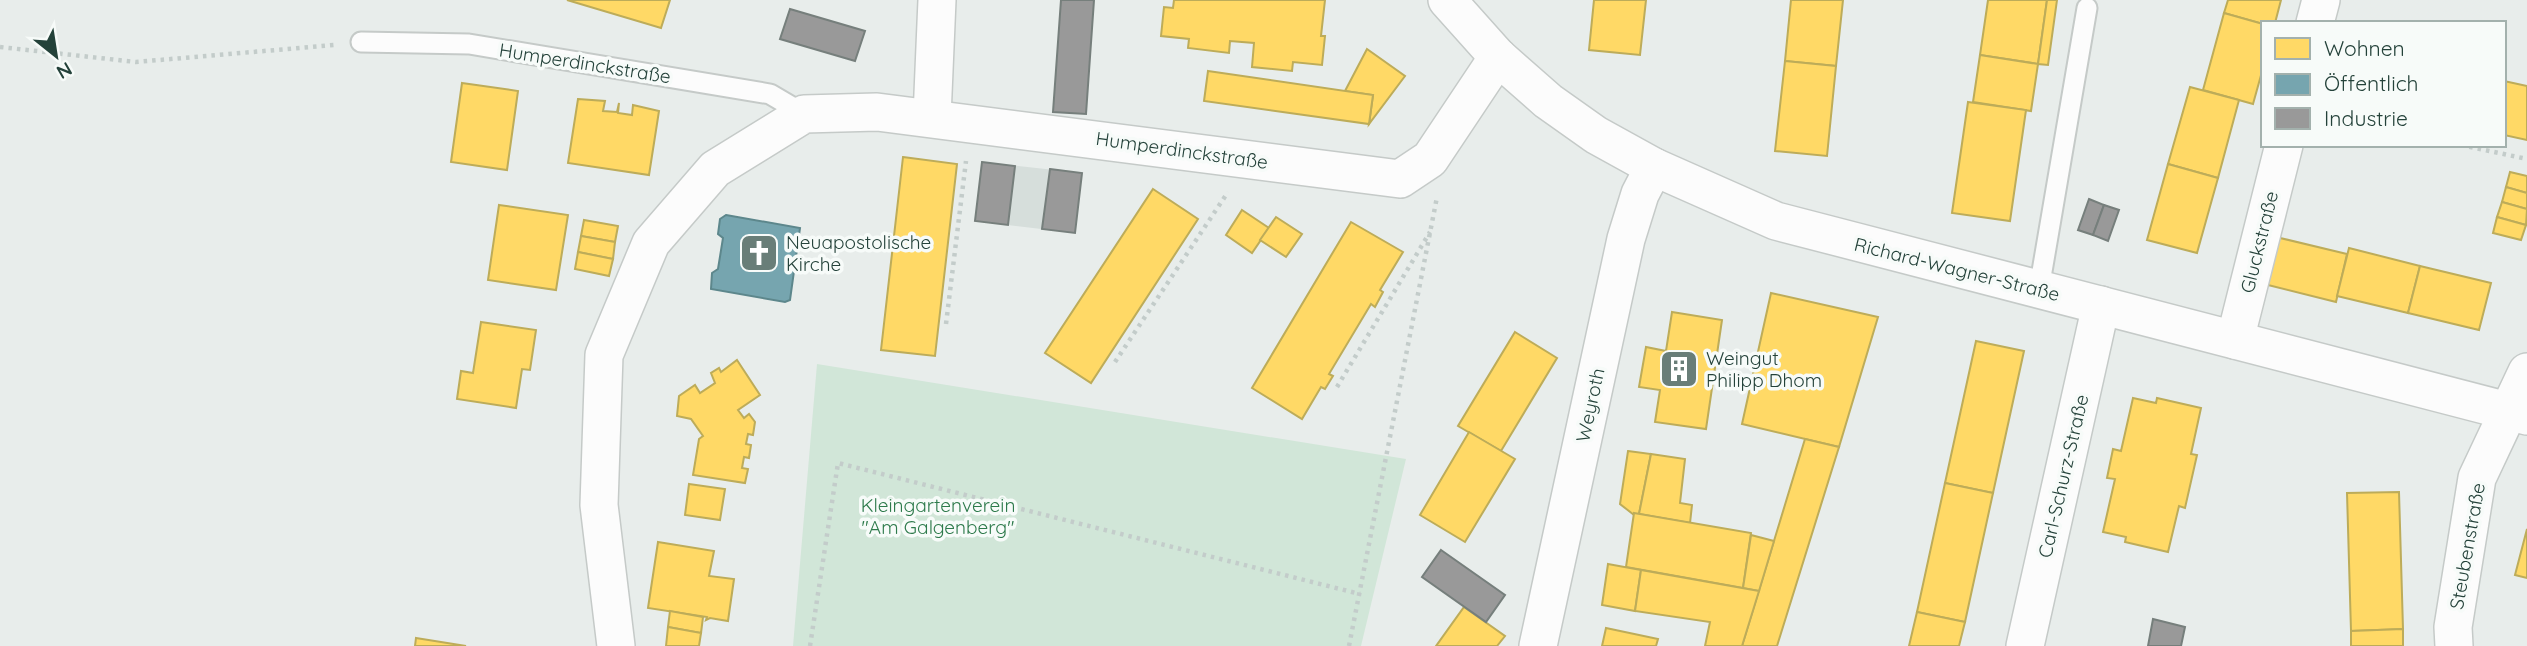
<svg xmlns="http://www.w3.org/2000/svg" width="2527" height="646" font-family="Quicksand,sans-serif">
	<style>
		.built { fill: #d6dedb }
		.green { fill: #d1e6d8 }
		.homes { fill: #ffd966; stroke: #bdac59; stroke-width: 2 }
		.public { fill: #76a5af; stroke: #5d878c; stroke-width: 2 }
		.industry { fill: #999; stroke: #767f7c; stroke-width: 2 }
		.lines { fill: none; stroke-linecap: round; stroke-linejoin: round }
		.service-casing { stroke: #c5cac8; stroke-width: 23 }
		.minor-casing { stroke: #c5cac8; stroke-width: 40 }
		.path { stroke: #c3ccca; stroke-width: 4.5; stroke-dasharray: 3.5 5; stroke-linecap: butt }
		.service { stroke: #fcfcfc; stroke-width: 19 }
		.minor { stroke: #fcfcfc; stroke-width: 37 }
		.labels { text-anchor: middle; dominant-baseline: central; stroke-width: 7; stroke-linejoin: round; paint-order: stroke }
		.street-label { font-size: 19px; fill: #24423a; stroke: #f7fbf9 }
		.poi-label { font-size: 19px; fill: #24423a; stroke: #f7fbf9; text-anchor: start }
		.park-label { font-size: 19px; fill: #2d7a4b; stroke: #f7fbf9 }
	</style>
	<rect width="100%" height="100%" fill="#e8edeb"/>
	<polygon class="built" points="982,162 1082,173 1075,233 975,221"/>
	<polygon class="green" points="817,364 1406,459 1361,646 793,646"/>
	<g class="homes">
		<polygon points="567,0 670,0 661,28"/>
		<polygon points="1174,0 1325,0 1321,36 1325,36 1322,65 1293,62 1292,71 1252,67 1254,43 1230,41 1229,53 1188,48 1189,39 1161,36 1164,7 1173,8"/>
		<polygon points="1594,0 1646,0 1640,55 1589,50"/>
		<polygon points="1791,0 1843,0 1836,66 1785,61"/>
		<polygon points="1988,0 2047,0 2038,64 1980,55"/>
		<polygon points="2047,0 2057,0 2048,65 2038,64"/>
		<polygon points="2228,0 2281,0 2275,23 2263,24 2224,13"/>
		<polygon points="2224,13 2263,24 2263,68 2253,104 2203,90"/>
		<polygon points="1367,49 1405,76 1369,124 1373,95 1345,91"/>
		<polygon points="1980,55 2038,64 2031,111 1973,102"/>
		<polygon points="1785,61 1836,66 1827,156 1775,151"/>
		<polygon points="1208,71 1373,95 1369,124 1204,101"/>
		<polygon points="2504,81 2527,86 2527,140 2504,135"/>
		<polygon points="462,83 518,91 507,170 451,162"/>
		<polygon points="2190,87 2239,100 2218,178 2168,164"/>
		<polygon points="578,99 605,101 603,111 617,112 619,103 618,113 632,115 633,105 659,111 649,175 568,163"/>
		<polygon points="1968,102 2026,110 2010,221 1952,213"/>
		<polygon points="903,157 957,164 935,356 881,350"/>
		<polygon points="2168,164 2218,178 2197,253 2147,240"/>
		<polygon points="2510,172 2527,176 2527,193 2506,187"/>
		<polygon points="2506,187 2527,193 2527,209 2502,202"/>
		<polygon points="1153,189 1198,219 1091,383 1045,353"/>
		<polygon points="2502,202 2527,209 2526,225 2497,217"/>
		<polygon points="499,205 568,215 556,290 488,280"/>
		<polygon points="1242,210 1269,228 1252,253 1226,235"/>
		<polygon points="1276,217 1302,234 1286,257 1260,240"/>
		<polygon points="2497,217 2526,225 2521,240 2493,233"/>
		<polygon points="584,220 618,226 615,242 581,236"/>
		<polygon points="1351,222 1403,252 1380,290 1383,292 1375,307 1371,304 1329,374 1333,376 1325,389 1321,387 1302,419 1252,388"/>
		<polygon points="581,236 615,242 613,259 578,252"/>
		<polygon points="2276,237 2347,254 2336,302 2264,284"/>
		<polygon points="2349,248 2420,266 2408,313 2337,296"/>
		<polygon points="578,252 613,259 609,276 575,269"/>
		<polygon points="2420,266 2491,283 2479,330 2408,313"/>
		<polygon points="1771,293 1878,317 1839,447 1742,424"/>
		<polygon points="1672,312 1722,320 1706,429 1655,422 1660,390 1639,387 1646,347 1666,351"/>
		<polygon points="481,322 536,330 530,370 522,369 516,408 457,399 461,371 473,373"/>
		<polygon points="1515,332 1557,358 1501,451 1458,426"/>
		<polygon points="1976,341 2024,351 1993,493 1945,483"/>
		<polygon points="737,360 760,395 738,410 744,418 749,414 755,422 753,435 748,434 746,444 751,445 749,458 744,457 742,468 748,469 745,483 693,475 699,439 703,436 691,419 677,416 679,396 695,385 700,393 715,383 711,373 719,368 721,372"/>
		<polygon points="2133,398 2156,403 2157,398 2201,408 2191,454 2197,455 2185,508 2179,506 2168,552 2125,542 2126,537 2103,532 2115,479 2107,478 2113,449 2121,451"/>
		<polygon points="1469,432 1515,459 1465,542 1420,515"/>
		<polygon points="1805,439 1839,447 1777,646 1742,646"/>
		<polygon points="1628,451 1651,454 1639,514 1634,515 1620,504"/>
		<polygon points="1651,454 1685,459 1680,503 1692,505 1690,523 1639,514"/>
		<polygon points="1945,483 1993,493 1965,622 1917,612"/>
		<polygon points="689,484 725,489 720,520 685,515"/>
		<polygon points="2399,492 2403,629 2351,631 2347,493"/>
		<polygon points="1634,513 1751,533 1743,588 1626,567"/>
		<polygon points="2527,529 2527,578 2515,575"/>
		<polygon points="1751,535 1774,541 1759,591 1743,588"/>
		<polygon points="658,542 714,551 709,576 734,579 728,621 710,618 706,620 707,617 648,608"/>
		<polygon points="1608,564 1641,570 1635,611 1602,605"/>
		<polygon points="1641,570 1759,591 1742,646 1705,646 1710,622 1635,611"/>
		<polygon points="1464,607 1505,636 1497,646 1436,646"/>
		<polygon points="670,611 703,617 701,633 668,627"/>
		<polygon points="1917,612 1965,622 1959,646 1909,646"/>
		<polygon points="668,627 701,633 699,646 666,646"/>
		<polygon points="1606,628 1658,639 1656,646 1602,646"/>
		<polygon points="2403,629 2403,646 2351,646 2351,631"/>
		<polygon points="416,638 466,646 415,646"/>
	</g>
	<polygon class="public" points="726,215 800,228 790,300 785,302 711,289 712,273 718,269 723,238 718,234 720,219"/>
	<g class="industry">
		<polygon points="1061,0 1094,0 1086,114 1053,112"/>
		<polygon points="790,9 865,31 855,61 780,39"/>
		<polygon points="982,162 1015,166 1008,225 975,221"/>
		<polygon points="1050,169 1082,173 1075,233 1042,229"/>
		<polygon points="2089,199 2104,205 2093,235 2078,230"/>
		<polygon points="2104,205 2119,210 2108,241 2093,235"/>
		<polygon points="1441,550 1505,595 1486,622 1422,577"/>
		<polygon points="2153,619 2185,627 2181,646 2148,646"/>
	</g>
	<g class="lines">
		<defs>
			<g id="service">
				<polyline points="361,42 469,44 770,94 804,114"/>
				<polyline points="2039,289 2087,8"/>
			</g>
			<g id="minor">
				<polyline points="1447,0 1498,57 1548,101 1596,135 1654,167 1776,221 2527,416"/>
				<polyline points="2315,23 2321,0"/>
				<polyline points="932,117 937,0"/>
				<polyline points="2235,340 2284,145"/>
				<polyline points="616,646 599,505 604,355 651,243 715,169 804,114 877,112 1400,179 1430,159 1498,57"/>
				<polyline points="1538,646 1626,239 1640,194 1654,167"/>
				<polyline points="2025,646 2101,305"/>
				<polyline points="2454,646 2453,627 2477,478 2527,372"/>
			</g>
		</defs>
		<use href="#service" class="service-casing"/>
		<use href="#minor" class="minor-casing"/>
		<g class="path">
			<polyline points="0,47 136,62 334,45"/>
			<polyline points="2461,145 2527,159"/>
			<polyline points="946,324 966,161"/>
			<polyline points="1115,362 1228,192"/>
			<polyline points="1337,387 1430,232"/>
			<polyline points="810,646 838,463 1360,594"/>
			<polyline points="1349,646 1437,197"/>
		</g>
		<use href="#service" class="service"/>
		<use href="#minor" class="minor"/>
	</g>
	<defs>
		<symbol id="church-square" viewBox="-11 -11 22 22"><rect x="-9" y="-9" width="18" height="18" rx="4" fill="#697e78" stroke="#f7fbf9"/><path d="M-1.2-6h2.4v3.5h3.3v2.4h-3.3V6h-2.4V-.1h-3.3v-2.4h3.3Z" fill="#fff"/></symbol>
		<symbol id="building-square" viewBox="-11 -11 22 22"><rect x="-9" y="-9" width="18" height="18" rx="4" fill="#697e78" stroke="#f7fbf9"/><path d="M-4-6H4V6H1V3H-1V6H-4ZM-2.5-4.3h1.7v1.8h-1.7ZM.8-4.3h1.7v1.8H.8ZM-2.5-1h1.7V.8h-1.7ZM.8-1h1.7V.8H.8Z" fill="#fff"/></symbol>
	</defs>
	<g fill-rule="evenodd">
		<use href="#church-square" x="737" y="231" width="44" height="44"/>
		<use href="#building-square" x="1657" y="347" width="44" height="44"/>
	</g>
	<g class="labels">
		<g class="street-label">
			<text transform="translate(585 63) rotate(9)">Humperdinckstraße</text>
			<text transform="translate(1182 150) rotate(8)">Humperdinckstraße</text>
			<text transform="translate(2259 242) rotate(-76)">Gluckstraße</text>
			<text transform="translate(1957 269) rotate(14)">Richard-Wagner-Straße</text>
			<text transform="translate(1590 405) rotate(-78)">Weyroth</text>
			<text transform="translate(2063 476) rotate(-77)">Carl-Schurz-Straße</text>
			<text transform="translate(2467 546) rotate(-80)">Steubenstraße</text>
		</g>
		<g class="poi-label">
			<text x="786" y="242">Neuapostolische<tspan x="786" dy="22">Kirche</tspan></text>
			<text x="1706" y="358">Weingut<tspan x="1706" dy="22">Philipp Dhom</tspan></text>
		</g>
		<g class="park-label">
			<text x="938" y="505">Kleingartenverein<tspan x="938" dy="22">"Am Galgenberg"</tspan></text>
		</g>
	</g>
	<rect x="2261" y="21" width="245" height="126" fill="#f7fbf9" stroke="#a3b1ad" stroke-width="2"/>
	<rect x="2275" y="38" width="35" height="21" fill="#ffd966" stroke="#a3b1ad" stroke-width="2"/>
	<text x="2324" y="56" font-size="21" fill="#24423a">Wohnen</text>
	<rect x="2275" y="74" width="35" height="21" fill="#76a5af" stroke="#a3b1ad" stroke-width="2"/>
	<text x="2324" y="91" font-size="21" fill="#24423a">Öffentlich</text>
	<rect x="2275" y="108" width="35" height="21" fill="#999999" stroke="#a3b1ad" stroke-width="2"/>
	<text x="2324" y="126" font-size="21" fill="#24423a">Industrie</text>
	<g transform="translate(56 56) rotate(150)" stroke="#f7fbf9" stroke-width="5" paint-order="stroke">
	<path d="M0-5L12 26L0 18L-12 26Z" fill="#24423a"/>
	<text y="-10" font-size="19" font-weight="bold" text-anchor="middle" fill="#24423a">N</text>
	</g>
</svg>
